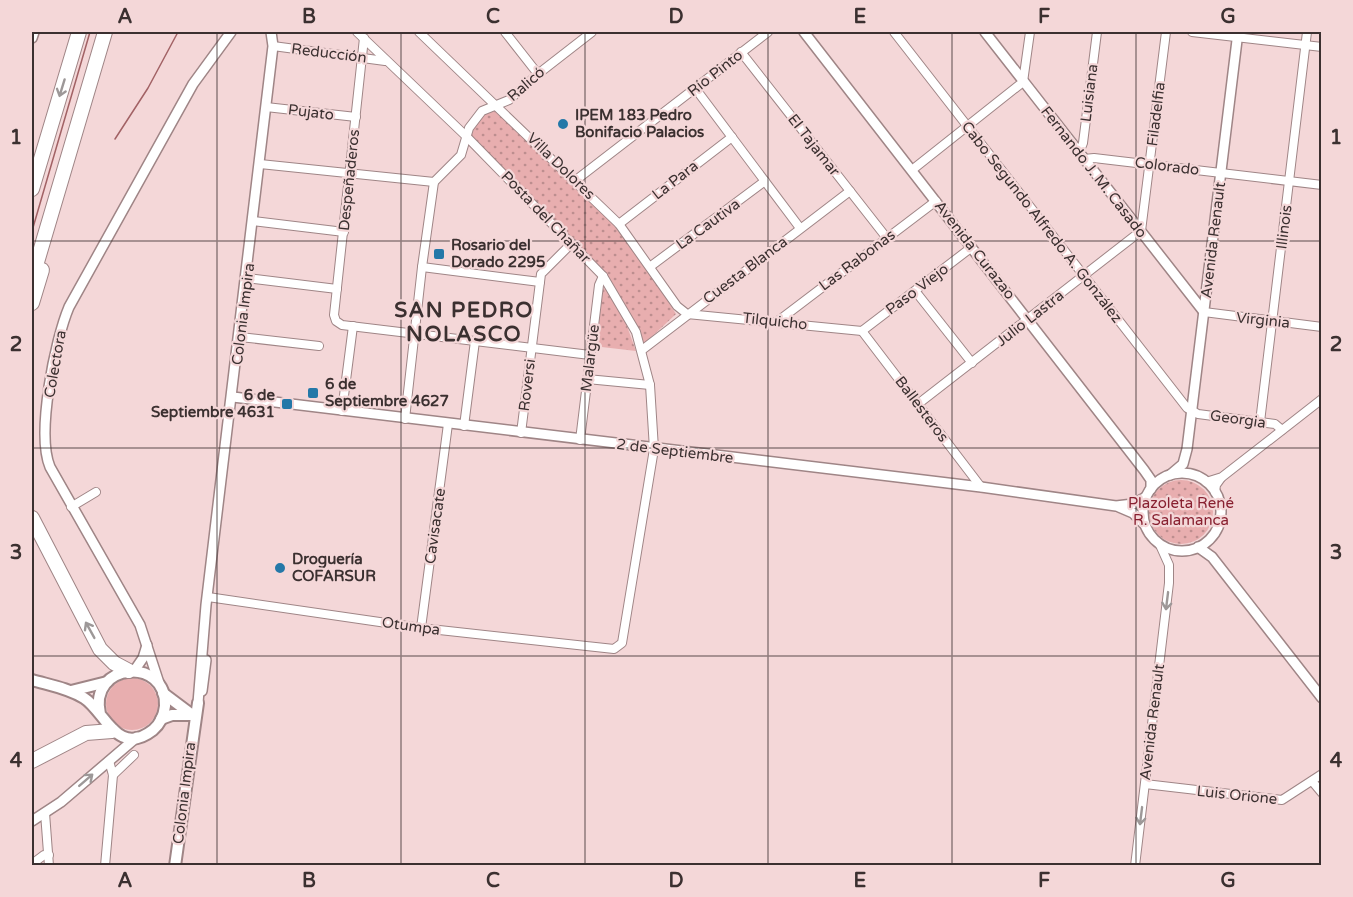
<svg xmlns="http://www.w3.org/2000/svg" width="1353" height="897" font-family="'Varela Round',sans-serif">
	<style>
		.green { fill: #e8aeaf }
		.park { fill: url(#park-dots) }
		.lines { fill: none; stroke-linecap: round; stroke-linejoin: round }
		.stream { stroke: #a26265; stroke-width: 1.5 }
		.minor-casing { stroke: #9f8586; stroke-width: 10 }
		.tertiary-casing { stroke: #9f8586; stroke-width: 12 }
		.secondary-casing { stroke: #9f8586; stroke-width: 14 }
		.motorway-casing { stroke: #9f8586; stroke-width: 16 }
		.minor { stroke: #fff; stroke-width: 8 }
		.tertiary { stroke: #fff; stroke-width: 9 }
		.secondary { stroke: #fff; stroke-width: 10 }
		.motorway { stroke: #fff; stroke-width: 14 }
		.oneway { stroke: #9d9898 }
		.grid { fill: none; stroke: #3b3030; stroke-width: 1.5; stroke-opacity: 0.55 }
		.poi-dot { fill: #2478a8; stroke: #f4d7d8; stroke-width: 2 }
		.labels { text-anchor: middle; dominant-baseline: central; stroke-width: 4.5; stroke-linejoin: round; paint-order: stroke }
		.street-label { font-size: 15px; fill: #3b3030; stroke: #f4d7d8 }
		.poi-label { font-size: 15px; font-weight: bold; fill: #3b3030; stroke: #f4d7d8; text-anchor: start }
		.park-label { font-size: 15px; fill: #882030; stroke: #f4d7d8 }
		.district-label { font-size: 21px; font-weight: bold; letter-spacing: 1.5px; fill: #3b3030; stroke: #f4d7d8 }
		.neatline { fill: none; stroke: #3b3030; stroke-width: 2 }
		.grid-label { font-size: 20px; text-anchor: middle; font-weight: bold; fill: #3b3030 }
	</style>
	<defs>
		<pattern id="park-dots" width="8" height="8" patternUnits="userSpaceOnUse" patternTransform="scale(1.5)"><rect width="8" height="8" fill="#e8aeaf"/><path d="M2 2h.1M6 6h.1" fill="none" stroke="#bd8e8f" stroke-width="1.8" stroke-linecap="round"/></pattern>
	</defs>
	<rect width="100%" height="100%" fill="#f4d7d8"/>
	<circle class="green" cx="132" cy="704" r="26"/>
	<g class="park">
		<path d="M497 111 611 222 643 262 676 314 644 344C623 296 599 271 564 233 533 199 502 166 468 135L486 112Z"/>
		<polygon points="607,288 623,315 636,351 593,346 602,289"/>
		<circle cx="1181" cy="512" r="32"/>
	</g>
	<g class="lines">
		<g class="stream">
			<polyline points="115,139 148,88 178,32"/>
			<polyline points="32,231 90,32"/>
		</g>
		<defs>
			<g id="minor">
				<polyline points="419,32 619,224 677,306 687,314"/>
				<polyline points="505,32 538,74"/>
				<polyline points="894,32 1187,408 1198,414 1275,424 1282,430"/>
				<polyline points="1192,32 1322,47"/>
				<polyline points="364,38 334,315 336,321 342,325 590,355"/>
				<polyline points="273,46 385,61"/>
				<polyline points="741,52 886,237"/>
				<polyline points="695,88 800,228"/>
				<polyline points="266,107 356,117"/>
				<polyline points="1079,153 1083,143 1097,32"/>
				<polyline points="1084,159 1094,158 1322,185"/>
				<polyline points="260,164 434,182"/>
				<polyline points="912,170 1023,82 1030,32"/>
				<polyline points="576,180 768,32"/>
				<polyline points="253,221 344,232"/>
				<polyline points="619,224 732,137"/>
				<polyline points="651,266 765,181"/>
				<polyline points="422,267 540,282"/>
				<polyline points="247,278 337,289"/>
				<polyline points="916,292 972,363"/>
				<polyline points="1204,312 1322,327"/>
				<polyline points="687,314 862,331"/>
				<polyline points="778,321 936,201"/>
				<polyline points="862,331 981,487"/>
				<polyline points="862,331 972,247"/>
				<polyline points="240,337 319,346"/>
				<polyline points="642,350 850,191"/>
				<polyline points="587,379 650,385"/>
				<polyline points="918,404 1141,231 1166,32"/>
				<polyline points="342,411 353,326"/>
				<polyline points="405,419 422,267 434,182 461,155 469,128 482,111 509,100 538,74 592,32"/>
				<polyline points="1260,422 1307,32"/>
				<polyline points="464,426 475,341"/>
				<polyline points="521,433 541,274 572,243"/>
				<polyline points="580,440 599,285 603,276"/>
				<polyline points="1206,482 1222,477 1322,399"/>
				<polyline points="1215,492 1216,485 1221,478"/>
				<polyline points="71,507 96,492"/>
				<polyline points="208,597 421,628 614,649 622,643 654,449 650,385 636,332 603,276 467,137 357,32"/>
				<polyline points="421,628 448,424"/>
				<polyline points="113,775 134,755"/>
				<polyline points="1312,781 1322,793"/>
				<polyline points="1145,784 1282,800 1322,774"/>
				<polyline points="45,813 49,866"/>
				<polyline points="32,864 44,855 49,855"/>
				<polyline points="105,866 113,775 109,761"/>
				<polyline points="1135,866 1169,583 1169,565 1160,545"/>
			</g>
			<g id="tertiary">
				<polyline points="804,32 1144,470 1151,480 1151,489"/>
				<polyline points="985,32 1204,312"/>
				<polyline points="32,38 34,32"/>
				<polyline points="233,397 981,487 1116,506 1133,504 1146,497"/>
				<circle cx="1182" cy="512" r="39"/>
				<polyline points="1170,475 1183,464 1187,449 1238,32"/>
				<polyline points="1119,507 1133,513 1144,524"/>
				<polyline points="1198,547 1212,557 1322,698"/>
				<polyline points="134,671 143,658 147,645"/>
				<path d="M159 683 140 625 50 467C36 434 55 340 69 307L193 84 231 32"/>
				<polyline points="202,691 206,660"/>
				<polyline points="198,703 206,605 273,46 271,32"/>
				<polyline points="32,821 61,802 137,737"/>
			</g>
			<g id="secondary">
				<path d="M32 680C49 685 68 688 84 698 105 711 117 758 153 730 160 724 164 715 165 706 167 656 88 662 100 714"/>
				<polyline points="71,691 107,682"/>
				<polyline points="163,693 191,714"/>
				<polyline points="161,719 172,715 196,715"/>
				<polyline points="175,866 198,703"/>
			</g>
			<g id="motorway">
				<polyline points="32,189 79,32"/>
				<polyline points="32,279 105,32"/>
				<polyline points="32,303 42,270"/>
				<polyline points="32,518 100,649 114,663 129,671"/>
				<polyline points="32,761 86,733 112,731"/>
			</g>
		</defs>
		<use href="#minor" class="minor-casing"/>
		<use href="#tertiary" class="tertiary-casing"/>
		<use href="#secondary" class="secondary-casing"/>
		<use href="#motorway" class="motorway-casing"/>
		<use href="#minor" class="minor"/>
		<use href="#tertiary" class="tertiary"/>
		<use href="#secondary" class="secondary"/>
		<use href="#motorway" class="motorway"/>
	</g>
	<defs><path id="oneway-shaft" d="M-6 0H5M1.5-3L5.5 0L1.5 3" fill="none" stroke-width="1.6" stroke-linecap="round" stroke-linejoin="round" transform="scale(1.5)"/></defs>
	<g class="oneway">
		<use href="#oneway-shaft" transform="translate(62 88) rotate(107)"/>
		<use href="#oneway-shaft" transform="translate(1167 601) rotate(97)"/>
		<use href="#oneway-shaft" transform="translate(90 630) rotate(-119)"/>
		<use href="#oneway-shaft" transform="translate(86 780) rotate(-41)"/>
		<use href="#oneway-shaft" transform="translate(1141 816) rotate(97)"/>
	</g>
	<path class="grid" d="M217 32V866M401 32V866M585 32V866M768 32V866M952 32V866M1136 32V866M32 241H1322M32 448H1322M32 656H1322"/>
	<g class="poi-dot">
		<circle cx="563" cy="124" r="6"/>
		<rect x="433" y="248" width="12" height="12" rx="3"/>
		<rect x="307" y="387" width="12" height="12" rx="3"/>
		<rect x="281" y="398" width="12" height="12" rx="3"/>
		<circle cx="280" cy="568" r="6"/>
	</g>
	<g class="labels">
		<g class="street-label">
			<text transform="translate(329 53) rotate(7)">Reducción</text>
			<text transform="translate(715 73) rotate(-38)">Río Pinto</text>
			<text transform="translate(526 84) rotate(-41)">Ralicó</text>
			<text transform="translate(1089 93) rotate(-83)">Luisiana</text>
			<text transform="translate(311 112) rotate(7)">Pujato</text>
			<text transform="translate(1156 114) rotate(-83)">Filadelfia</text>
			<text transform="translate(814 145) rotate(52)">El Tajamar</text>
			<text transform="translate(561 166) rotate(44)">Villa Dolores</text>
			<text transform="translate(1167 166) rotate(7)">Colorado</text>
			<text transform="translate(1094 172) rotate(52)">Fernando J. M. Casado</text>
			<text transform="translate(349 180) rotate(-84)">Despeñaderos</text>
			<text transform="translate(675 180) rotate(-38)">La Para</text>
			<text transform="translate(546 217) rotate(46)">Posta del Chañar</text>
			<text transform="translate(1042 222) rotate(52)">Cabo Segundo Alfredo A. González</text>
			<text transform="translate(708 224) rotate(-36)">La Cautiva</text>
			<text transform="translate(1284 227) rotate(-83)">Illinois</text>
			<text transform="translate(1213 240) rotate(-83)">Avenida Renault</text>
			<text transform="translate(975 250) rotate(52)">Avenida Curazao</text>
			<text transform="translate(857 260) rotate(-37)">Las Rabonas</text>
			<text transform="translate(745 270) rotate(-37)">Cuesta Blanca</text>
			<text transform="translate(917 289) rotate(-37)">Paso Viejo</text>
			<text transform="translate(243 314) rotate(-83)">Colonia Impira</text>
			<text transform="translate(1030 318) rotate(-38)">Julio Lastra</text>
			<text transform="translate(1263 320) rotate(6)">Virginia</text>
			<text transform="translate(775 321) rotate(6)">Tilquicho</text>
			<text transform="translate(590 358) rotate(-83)">Malargüe</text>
			<text transform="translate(55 364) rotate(-80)">Colectora</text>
			<text transform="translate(527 385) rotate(-83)">Roversi</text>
			<text transform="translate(922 409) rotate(53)">Ballesteros</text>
			<text transform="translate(1238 419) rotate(8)">Georgia</text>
			<text transform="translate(675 451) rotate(7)">2 de Septiembre</text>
			<text transform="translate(435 526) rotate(-82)">Cavisacate</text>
			<text transform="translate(411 626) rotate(8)">Otumpa</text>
			<text transform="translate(1152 722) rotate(-83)">Avenida Renault</text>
			<text transform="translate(184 793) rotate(-83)">Colonia Impira</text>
			<text transform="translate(1237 795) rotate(6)">Luis Orione</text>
		</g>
		<g class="poi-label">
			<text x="575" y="115">IPEM 183 Pedro<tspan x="575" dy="17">Bonifacio Palacios</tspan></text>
			<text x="451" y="245">Rosario del<tspan x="451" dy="17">Dorado 2295</tspan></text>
			<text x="325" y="384">6 de<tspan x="325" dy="17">Septiembre 4627</tspan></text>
			<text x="275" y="395" text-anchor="end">6 de<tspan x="275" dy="17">Septiembre 4631</tspan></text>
			<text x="292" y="559">Droguería<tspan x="292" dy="17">COFARSUR</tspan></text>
		</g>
		<g class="park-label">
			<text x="1181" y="503">Plazoleta René<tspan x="1181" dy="17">R. Salamanca</tspan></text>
		</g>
		<g class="district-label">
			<text x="464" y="310">SAN PEDRO<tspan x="464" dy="24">NOLASCO</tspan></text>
		</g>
	</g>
	<rect width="1353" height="897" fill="none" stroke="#f4d7d8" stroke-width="66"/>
	<rect x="33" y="33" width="1287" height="831" class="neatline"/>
	<g class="grid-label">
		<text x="125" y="23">A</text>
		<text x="309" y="23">B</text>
		<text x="493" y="23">C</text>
		<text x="676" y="23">D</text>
		<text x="860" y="23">E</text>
		<text x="1044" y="23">F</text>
		<text x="1228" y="23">G</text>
		<text x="16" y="144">1</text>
		<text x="1336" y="144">1</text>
		<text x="16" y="351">2</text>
		<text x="1336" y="351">2</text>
		<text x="16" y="559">3</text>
		<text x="1336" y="559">3</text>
		<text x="16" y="767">4</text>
		<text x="1336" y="767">4</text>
		<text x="125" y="887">A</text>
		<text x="309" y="887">B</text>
		<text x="493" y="887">C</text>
		<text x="676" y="887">D</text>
		<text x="860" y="887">E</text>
		<text x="1044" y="887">F</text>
		<text x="1228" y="887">G</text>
	</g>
</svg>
